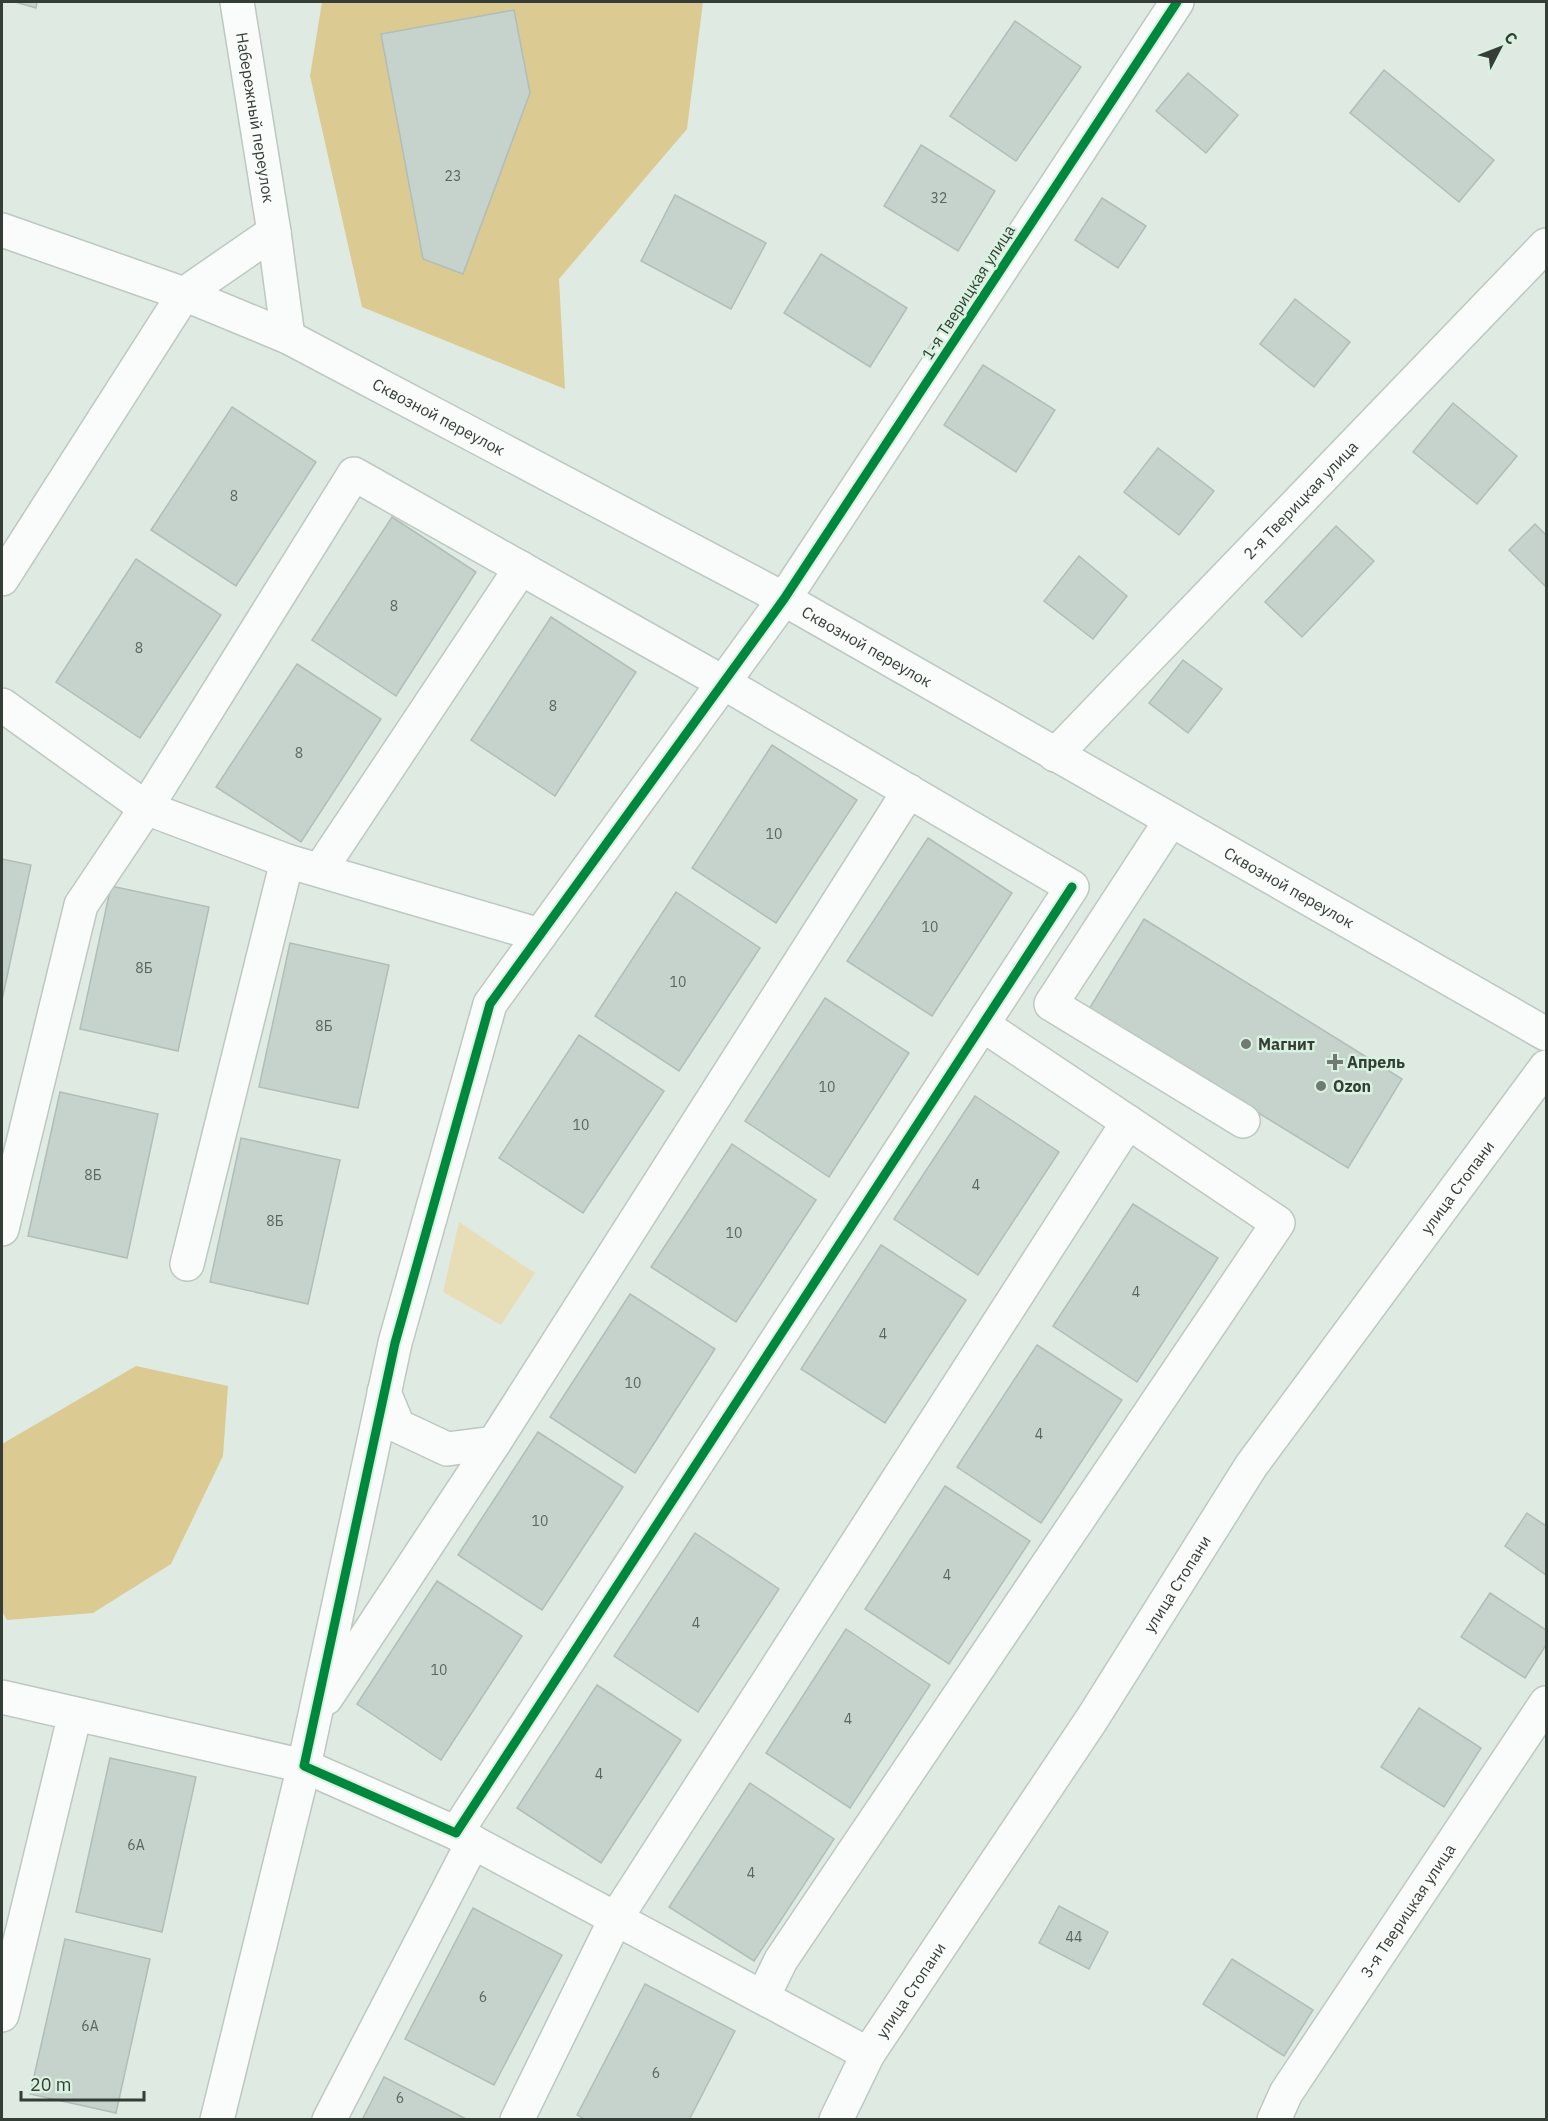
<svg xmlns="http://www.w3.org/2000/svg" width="1548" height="2121" font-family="'IBM Plex Sans',sans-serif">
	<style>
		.green { fill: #e7ddb7 }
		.forest { fill: #dbca92 }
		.building { fill: #c6d2cc; stroke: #b1bdb8; stroke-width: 1.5 }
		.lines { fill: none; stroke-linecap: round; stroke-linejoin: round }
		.minor-casing { stroke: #bdc8c0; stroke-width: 36 }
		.minor { stroke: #fafcfb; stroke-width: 33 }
		.cycleway-casing { stroke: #d9f1df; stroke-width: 13 }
		.cycleway { stroke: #00873e; stroke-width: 9 }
		.poi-dot { fill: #707a72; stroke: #d9f1df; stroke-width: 2 }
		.labels { text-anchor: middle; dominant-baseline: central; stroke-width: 5; stroke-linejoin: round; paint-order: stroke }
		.number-label { font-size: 14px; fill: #5b645e }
		.street-label { font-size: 16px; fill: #343d36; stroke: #d9f1df }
		.poi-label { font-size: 16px; font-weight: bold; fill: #343d36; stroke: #d9f1df; text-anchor: start }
	</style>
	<rect width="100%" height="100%" fill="#dfebe2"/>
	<polygon class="green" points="459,1222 535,1273 501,1325 443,1292"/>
	<g class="forest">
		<polygon points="322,2 703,2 687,129 559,279 565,389 362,307 310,76"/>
		<polygon points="136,1366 228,1386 223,1456 171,1564 93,1613 7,1620 2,1611 2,1444"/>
	</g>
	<g class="building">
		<polygon points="15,2 37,2 36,8"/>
		<polygon points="514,10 530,93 463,274 423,259 381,34"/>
		<polygon points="1015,21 1081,67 1016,161 950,116"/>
		<polygon points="1384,70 1494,160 1459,202 1350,113"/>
		<polygon points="1188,73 1238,115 1206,153 1156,111"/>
		<polygon points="921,145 995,191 958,251 884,206"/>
		<polygon points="675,195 766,243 731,309 641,261"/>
		<polygon points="1102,198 1146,226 1118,268 1075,240"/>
		<polygon points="821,254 907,308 870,367 784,313"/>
		<polygon points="1295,299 1350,342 1314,387 1260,344"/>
		<polygon points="983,365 1055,410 1016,472 944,425"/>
		<polygon points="1453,403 1517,456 1477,504 1413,452"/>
		<polygon points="232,407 316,462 236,586 151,530"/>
		<polygon points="1158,448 1214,491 1179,535 1124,492"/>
		<polygon points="392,517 476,572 396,696 312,640"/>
		<polygon points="1535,524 1546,535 1546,587 1509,550"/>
		<polygon points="1336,526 1374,561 1302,637 1265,602"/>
		<polygon points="1079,556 1127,596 1093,639 1044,601"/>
		<polygon points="136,559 221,615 140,738 56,682"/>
		<polygon points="551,617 636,672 555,796 471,740"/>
		<polygon points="1183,660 1222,689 1188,733 1149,703"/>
		<polygon points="297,664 381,719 301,842 216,787"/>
		<polygon points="772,745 857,800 776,923 692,868"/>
		<polygon points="928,838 1012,893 932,1016 847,961"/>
		<polygon points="2,859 31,865 2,1000"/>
		<polygon points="111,886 209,907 178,1051 80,1029"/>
		<polygon points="676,892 760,948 679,1071 595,1016"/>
		<polygon points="1144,919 1402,1079 1348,1168 1089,1009"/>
		<polygon points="290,943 389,965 358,1108 259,1087"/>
		<polygon points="825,998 909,1053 829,1177 745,1121"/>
		<polygon points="579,1035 664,1091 583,1213 499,1158"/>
		<polygon points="60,1092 158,1114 127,1258 28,1236"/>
		<polygon points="975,1096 1059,1152 978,1275 894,1219"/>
		<polygon points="241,1138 340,1160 308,1304 210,1282"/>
		<polygon points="732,1144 816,1200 736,1322 651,1267"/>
		<polygon points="1133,1204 1218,1258 1137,1382 1053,1326"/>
		<polygon points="881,1245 966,1300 885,1423 801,1369"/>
		<polygon points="630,1294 715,1349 635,1473 550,1417"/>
		<polygon points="1037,1345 1122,1400 1041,1523 957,1467"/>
		<polygon points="538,1432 623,1487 542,1610 458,1555"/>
		<polygon points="945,1486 1030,1541 949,1664 865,1609"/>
		<polygon points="1527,1513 1546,1526 1546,1575 1505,1546"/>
		<polygon points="695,1533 779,1589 698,1712 614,1656"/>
		<polygon points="437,1581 522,1636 441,1760 357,1704"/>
		<polygon points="1490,1593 1546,1630 1546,1645 1525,1678 1461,1637"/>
		<polygon points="846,1629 930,1685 850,1808 766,1753"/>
		<polygon points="597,1685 681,1740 601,1863 517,1808"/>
		<polygon points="1419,1708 1481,1748 1444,1807 1381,1767"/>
		<polygon points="110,1758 196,1777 162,1932 76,1912"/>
		<polygon points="750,1783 834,1839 754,1961 669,1907"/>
		<polygon points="1059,1906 1108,1932 1089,1969 1039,1943"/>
		<polygon points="473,1908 562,1955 494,2085 405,2039"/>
		<polygon points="65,1939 150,1959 116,2113 30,2094"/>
		<polygon points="1232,1959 1313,2010 1284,2056 1203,2004"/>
		<polygon points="645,1984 735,2031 689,2120 586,2120 577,2115"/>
		<polygon points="384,2077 468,2120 362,2120"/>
	</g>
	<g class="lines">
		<defs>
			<g id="minor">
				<path id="s1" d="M237 2 274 232 288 337"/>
				<path id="s2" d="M2 230 184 294 288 337 784 599 1546 1034"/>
				<polyline points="2,579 184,294 274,232"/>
				<polyline points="2,705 146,808 287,861 540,935"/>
				<path id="s3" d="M1055 755 1546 245"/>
				<polyline points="1171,820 1051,1004 1243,1121"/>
				<polyline points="320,870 521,568"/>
				<polyline points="2,1229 81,905 146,808 354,474 724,683 1072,887 456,1833 304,1766 395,1343 490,1004 784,599 1177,2"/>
				<polyline points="187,1264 287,861"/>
				<polyline points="384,1392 398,1426 447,1449 494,1443"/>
				<polyline points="2,1697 304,1766 217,2120"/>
				<polyline points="326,1698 494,1443 909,791"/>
				<polyline points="456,1833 868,2054"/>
				<polyline points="763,1997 781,1960 1278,1223 1128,1122"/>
				<polyline points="2,2015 75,1714"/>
				<polyline points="329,2120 473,1842"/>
				<polyline points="517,2120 616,1918 1128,1122 983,1025"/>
				<path id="s4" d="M836 2120 868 2054 1092 1719 1251 1466 1546 1067"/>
				<path id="s5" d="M1274 2120 1286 2093 1546 1703"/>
			</g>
		</defs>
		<use href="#minor" class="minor-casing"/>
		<use href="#minor" class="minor"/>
		<defs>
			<polyline id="cycleway" points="1072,887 456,1833 304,1766 395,1343 490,1004 784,599 1177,2"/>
		</defs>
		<use href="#cycleway" class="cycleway-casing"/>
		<use href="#cycleway" class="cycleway"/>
	</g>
	<g class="poi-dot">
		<circle cx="1246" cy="1044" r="6"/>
		<path d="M1332 1053h6v6h6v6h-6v6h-6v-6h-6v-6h6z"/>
		<circle cx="1321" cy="1086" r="6"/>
	</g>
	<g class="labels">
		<g class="number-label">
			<text x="453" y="176">23</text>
			<text x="939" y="198">32</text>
			<text x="234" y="496">8</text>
			<text x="394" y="606">8</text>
			<text x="139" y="648">8</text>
			<text x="553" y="706">8</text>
			<text x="299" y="753">8</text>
			<text x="774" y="834">10</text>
			<text x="930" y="927">10</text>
			<text x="144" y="968">8Б</text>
			<text x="678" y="982">10</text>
			<text x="324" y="1026">8Б</text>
			<text x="827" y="1087">10</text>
			<text x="581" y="1125">10</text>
			<text x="93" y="1175">8Б</text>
			<text x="976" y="1185">4</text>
			<text x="275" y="1221">8Б</text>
			<text x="734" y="1233">10</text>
			<text x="1136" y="1292">4</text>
			<text x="883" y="1334">4</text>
			<text x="633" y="1383">10</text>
			<text x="1039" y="1434">4</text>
			<text x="540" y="1521">10</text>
			<text x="947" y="1575">4</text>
			<text x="696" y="1623">4</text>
			<text x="439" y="1670">10</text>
			<text x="848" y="1719">4</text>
			<text x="599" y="1774">4</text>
			<text x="136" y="1845">6А</text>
			<text x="751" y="1873">4</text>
			<text x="1074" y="1937">44</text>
			<text x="483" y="1997">6</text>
			<text x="90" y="2026">6А</text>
			<text x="656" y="2073">6</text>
			<text x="400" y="2098">6</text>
		</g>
		<g class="street-label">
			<text stroke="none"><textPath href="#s1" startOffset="117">Набережный переулок</textPath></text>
			<text transform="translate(968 292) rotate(-57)">1-я Тверицкая улица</text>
			<text stroke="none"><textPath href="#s2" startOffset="476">Сквозной переулок</textPath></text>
			<text stroke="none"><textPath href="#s3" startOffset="354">2-я Тверицкая улица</textPath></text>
			<text stroke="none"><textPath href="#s2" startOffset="962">Сквозной переулок</textPath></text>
			<text stroke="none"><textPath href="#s2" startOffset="1448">Сквозной переулок</textPath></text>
			<text stroke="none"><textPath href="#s4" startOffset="1122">улица Стопани</textPath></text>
			<text stroke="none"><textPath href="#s4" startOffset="636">улица Стопани</textPath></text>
			<text stroke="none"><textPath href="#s5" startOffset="249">3-я Тверицкая улица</textPath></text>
			<text stroke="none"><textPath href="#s4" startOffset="150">улица Стопани</textPath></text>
		</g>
		<g class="poi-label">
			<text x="1258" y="1044">Магнит</text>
			<text x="1347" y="1062">Апрель</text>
			<text x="1333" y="1086">Ozon</text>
		</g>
	</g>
	<rect width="1548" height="2121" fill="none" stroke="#343d36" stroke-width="6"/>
	<g transform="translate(1500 48) rotate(48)" stroke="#d9f1df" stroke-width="4.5" paint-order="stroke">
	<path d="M0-4.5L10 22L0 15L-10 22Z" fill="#343d36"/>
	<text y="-9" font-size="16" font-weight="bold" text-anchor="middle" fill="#343d36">С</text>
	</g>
	<path d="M21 2091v9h123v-9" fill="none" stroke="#343d36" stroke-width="3"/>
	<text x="30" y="2091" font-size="18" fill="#343d36" stroke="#d9f1df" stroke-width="4.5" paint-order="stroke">20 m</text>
</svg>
